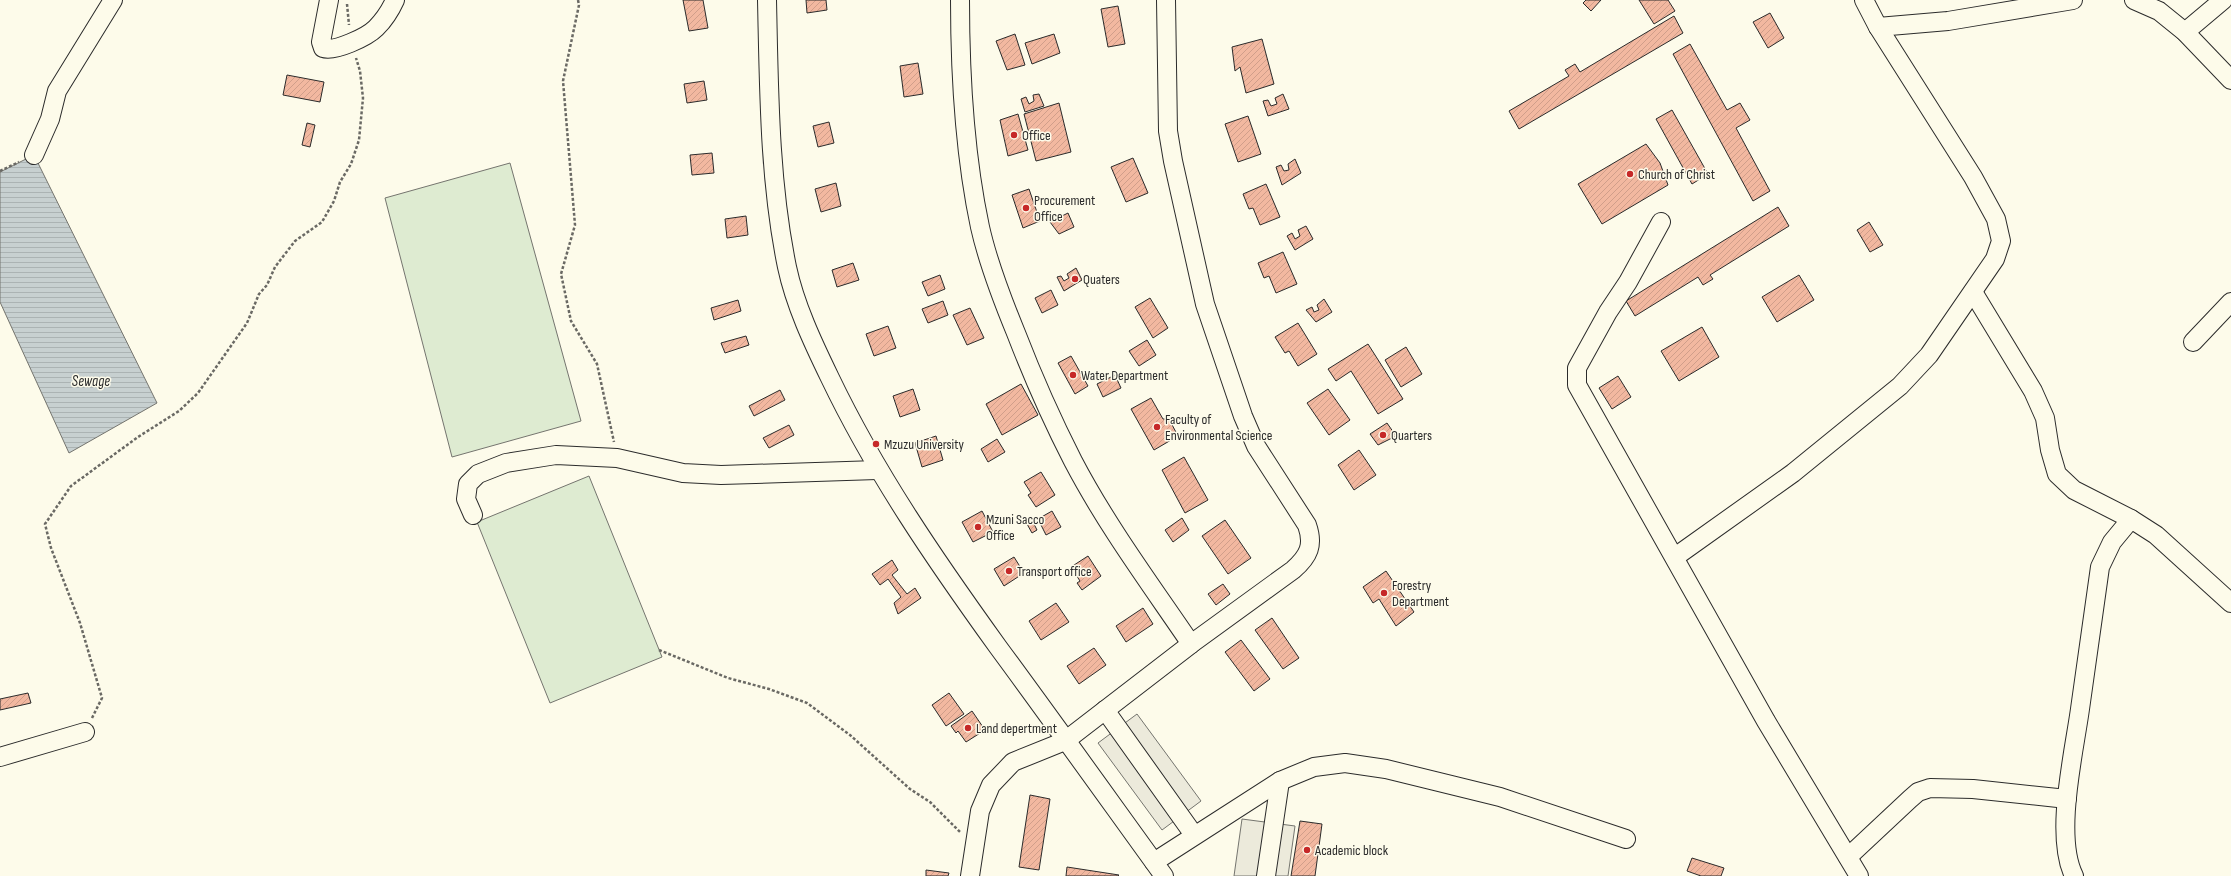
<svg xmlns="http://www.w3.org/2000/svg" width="2231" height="876" font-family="'Sofia Sans Condensed',sans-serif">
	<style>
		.pitch { fill: #deebd1; stroke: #74746e }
		.parking { fill: #eceadb; stroke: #74746e }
		.water { fill: url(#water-rules); stroke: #74746e }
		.building { fill: url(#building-hatch); stroke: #2b2b2b }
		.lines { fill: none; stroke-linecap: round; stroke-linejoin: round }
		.minor-casing { stroke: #2b2b2b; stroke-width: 20 }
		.path { stroke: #6a6964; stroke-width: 2.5; stroke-dasharray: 3 2; stroke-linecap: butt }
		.minor { stroke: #fdfbea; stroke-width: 18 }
		.poi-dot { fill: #c62828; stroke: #fdfbea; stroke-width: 1.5 }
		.labels { text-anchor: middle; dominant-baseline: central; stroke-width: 3; stroke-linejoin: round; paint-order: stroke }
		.poi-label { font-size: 14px; fill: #2b2b2b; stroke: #fdfbea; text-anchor: start }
		.water-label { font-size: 15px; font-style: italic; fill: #2b2b2b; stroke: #fdfbea }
	</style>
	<defs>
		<pattern id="water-rules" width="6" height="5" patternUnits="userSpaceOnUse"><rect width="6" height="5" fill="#c7d0d0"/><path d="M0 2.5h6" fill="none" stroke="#abb3b3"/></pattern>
		<pattern id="building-hatch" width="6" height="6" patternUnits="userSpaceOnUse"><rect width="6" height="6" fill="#f2b8a0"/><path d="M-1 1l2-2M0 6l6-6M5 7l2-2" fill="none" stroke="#d09e8a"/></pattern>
	</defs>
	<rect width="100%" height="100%" fill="#fdfbea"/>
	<g class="pitch">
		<polygon points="510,163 581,421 452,457 385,198"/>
		<polygon points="589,476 662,657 550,703 477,522"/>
	</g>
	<g class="parking">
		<polygon points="1137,714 1201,801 1162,830 1098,743"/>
		<polygon points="1242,819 1295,826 1288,876 1234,876"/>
	</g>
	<polygon class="water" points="34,155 157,403 69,453 0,302 0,172"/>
	<g class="building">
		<polygon points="683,0 703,0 708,28 689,31"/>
		<polygon points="806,0 826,0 827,10 807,13"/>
		<polygon points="1586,0 1601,0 1591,11 1583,3"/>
		<polygon points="1639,0 1668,0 1675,11 1654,24"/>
		<polygon points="1118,6 1125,44 1108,47 1101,9"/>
		<polygon points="1770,13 1784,38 1768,48 1753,22"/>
		<polygon points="1674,16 1683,33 1519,129 1509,111 1569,76 1565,70 1575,64 1580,72"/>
		<polygon points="1015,34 1025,65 1007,70 996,41"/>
		<polygon points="1054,34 1060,53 1032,64 1025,43"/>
		<polygon points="1262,39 1274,84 1246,93 1240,67 1235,71 1232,47"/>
		<polygon points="1690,44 1727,110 1740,103 1750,120 1736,128 1770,191 1753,201 1673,54"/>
		<polygon points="918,63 923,94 904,97 900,66"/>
		<polygon points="287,75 324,82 320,102 283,95"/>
		<polygon points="704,81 707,100 687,103 684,84"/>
		<polygon points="1039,94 1044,106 1025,112 1021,99 1026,97 1029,104 1034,101 1033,95"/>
		<polygon points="1283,94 1289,109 1268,116 1263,101 1268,100 1271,106 1277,104 1275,98"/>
		<polygon points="1059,103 1071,152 1036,161 1024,114"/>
		<polygon points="1672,110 1708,174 1692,184 1656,119"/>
		<polygon points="1018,114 1028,150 1008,156 1000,120"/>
		<polygon points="1248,116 1261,154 1238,162 1225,124"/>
		<polygon points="829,122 834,143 818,147 813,126"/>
		<polygon points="307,123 315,125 310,147 302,145"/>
		<polygon points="1646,144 1660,163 1668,185 1602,224 1578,184"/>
		<polygon points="712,153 714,173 692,175 690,155"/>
		<polygon points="1133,158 1148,193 1126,202 1111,167"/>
		<polygon points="1295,159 1301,173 1282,185 1276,167 1281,165 1284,171 1289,170 1288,164"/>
		<polygon points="836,183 841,206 821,212 815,189"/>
		<polygon points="1266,184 1280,217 1260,225 1253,208 1249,209 1243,194"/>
		<polygon points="1029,189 1040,221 1023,228 1012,195"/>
		<polygon points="1778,207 1789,226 1710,275 1713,279 1703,285 1698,277 1635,316 1626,301"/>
		<polygon points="1068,213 1074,227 1059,234 1050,222"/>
		<polygon points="746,216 748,235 727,238 725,219"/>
		<polygon points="1869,222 1883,245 1870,252 1857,230"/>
		<polygon points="1306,226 1313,239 1295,250 1287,236 1292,233 1295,239 1300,236 1298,230"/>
		<polygon points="1283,252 1297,284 1276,293 1269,276 1264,278 1258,263"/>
		<polygon points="853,263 859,280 837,287 832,270"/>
		<polygon points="1076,268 1082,280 1064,291 1057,277 1061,276 1064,281 1069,278 1067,274"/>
		<polygon points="940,275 945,289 928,296 922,282"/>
		<polygon points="1799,275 1814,300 1777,322 1762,297"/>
		<polygon points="1051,290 1058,305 1042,313 1035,298"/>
		<polygon points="1150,298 1168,328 1153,338 1135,307"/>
		<polygon points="1324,299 1332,312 1316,322 1306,310 1312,307 1314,312 1319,310 1317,305"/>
		<polygon points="738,300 741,311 714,320 711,308"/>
		<polygon points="943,301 948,315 928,323 922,309"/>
		<polygon points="970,308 984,338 967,345 953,315"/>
		<polygon points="1298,323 1317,354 1298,366 1289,351 1285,353 1275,337"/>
		<polygon points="888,326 896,348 874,356 866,334"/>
		<polygon points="1702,327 1719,357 1679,381 1661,351"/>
		<polygon points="746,336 749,345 725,353 721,343"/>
		<polygon points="1147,340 1156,355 1139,366 1129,351"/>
		<polygon points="1368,344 1403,399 1378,414 1351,371 1336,381 1328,369"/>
		<polygon points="1406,347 1422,374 1401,387 1385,360"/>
		<polygon points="1071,356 1088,386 1075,394 1058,363"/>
		<polygon points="1115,375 1121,388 1103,397 1097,384"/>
		<polygon points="1618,376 1631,397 1612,409 1599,388"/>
		<polygon points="1021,384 1038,415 1002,435 986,404"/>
		<polygon points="913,389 920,410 900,417 893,396"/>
		<polygon points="1328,389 1350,420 1329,435 1307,403"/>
		<polygon points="780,390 785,400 754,416 749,406"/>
		<polygon points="1151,398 1163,419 1169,419 1178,436 1154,450 1131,409"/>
		<polygon points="1387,423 1396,436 1378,445 1370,434"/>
		<polygon points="789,425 794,435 769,448 763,438"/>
		<polygon points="936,436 943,460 922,467 915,443"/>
		<polygon points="997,439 1005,452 988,462 981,449"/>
		<polygon points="1359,450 1376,475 1354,490 1338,465"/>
		<polygon points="1184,457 1208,500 1185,513 1162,470"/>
		<polygon points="1041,472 1055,495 1036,507 1028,495 1031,493 1024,482"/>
		<polygon points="982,511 993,532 973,542 962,522"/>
		<polygon points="1052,511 1061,527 1046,535 1038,519"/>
		<polygon points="1182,518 1189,530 1173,542 1165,530"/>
		<polygon points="1225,520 1251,558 1228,574 1202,536"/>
		<polygon points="1033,522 1037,530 1032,533 1027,524"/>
		<polygon points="1088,556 1101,576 1082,590 1077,583 1080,581 1071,567"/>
		<polygon points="1014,557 1024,573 1004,586 994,569"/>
		<polygon points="892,560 898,570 892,575 907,594 915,588 921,598 898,614 894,603 901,597 888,579 880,585 872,574"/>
		<polygon points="1386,571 1414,612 1396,626 1379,599 1373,603 1363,587"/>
		<polygon points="1223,584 1230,594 1216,605 1208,594"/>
		<polygon points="1056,603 1069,622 1041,640 1029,621"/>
		<polygon points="1143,608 1153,624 1126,642 1116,626"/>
		<polygon points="1272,618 1299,658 1283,669 1255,630"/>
		<polygon points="1241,640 1270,679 1254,691 1225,652"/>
		<polygon points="1094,648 1106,665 1079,684 1067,666"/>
		<polygon points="28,693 31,703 0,710 0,699"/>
		<polygon points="949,693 964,714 946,726 932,705"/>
		<polygon points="972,711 985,730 966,742 958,731 956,733 951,726"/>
		<polygon points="1030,795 1050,799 1039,870 1019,867"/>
		<polygon points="1300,821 1322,824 1315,876 1291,876"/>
		<polygon points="1692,858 1724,868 1721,876 1701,876 1687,871"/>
		<polygon points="1067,867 1119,875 1118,876 1066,876"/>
		<polygon points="926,870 949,873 948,876 926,876"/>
	</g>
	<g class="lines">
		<defs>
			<g id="minor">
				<path d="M329 0 321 42 323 48C335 52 367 37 376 28 385 19 390 11 395 0"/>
				<path d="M767 0C769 88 769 180 787 267 795 305 813 343 830 378 876 474 936 561 998 647 1054 723 1109 800 1164 876"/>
				<path d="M960 0C960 76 964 152 980 227 988 263 1002 299 1016 333 1033 377 1052 420 1073 461 1107 526 1151 585 1191 644"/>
				<polyline points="2134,0 2159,11 2185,32 2231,80"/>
				<polyline points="1878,27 1948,21 2073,0"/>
				<polyline points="2185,32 2223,0"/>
				<polyline points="34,155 50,119 57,91 113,0"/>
				<polyline points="1661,222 1628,282 1608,312 1577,368 1577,385 1766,721 1859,876"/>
				<polyline points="1973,292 2033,391 2045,418 2050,450 2057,474 2074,490 2131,519"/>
				<polyline points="2193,342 2231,302"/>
				<polyline points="473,515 466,499 468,484 478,474 506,463 556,455 617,458 683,473 721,475 877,470"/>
				<polyline points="1675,557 1793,473 1900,386 1929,355 1995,259 2001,241 1996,219 1973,177 1878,27 1864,0"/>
				<polyline points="1105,710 1194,835"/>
				<polyline points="0,757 85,732"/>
				<polyline points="1848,857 1910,799 1918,792 1930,788 1973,789 2067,799"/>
				<polyline points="1154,862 1280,781 1314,767 1345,763 1386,769 1500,797 1626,839"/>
				<path d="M970 876 980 811 991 785 1013 762 1065 741 1191 644 1293 570C1309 556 1314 545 1307 525L1256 446 1243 416 1205 304 1173 161 1168 131 1166 0"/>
				<polyline points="1266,876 1280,781"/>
				<path d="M2074 876C2054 836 2074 753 2080 709 2087 662 2093 614 2100 567L2112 542 2131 519 2156 535 2231 603"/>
			</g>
		</defs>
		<use href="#minor" class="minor-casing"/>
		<g class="path">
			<polyline points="578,0 579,5 563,81 575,225 561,274 571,321 597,364 614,442"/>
			<polyline points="347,4 349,25"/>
			<polyline points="0,171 19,162"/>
			<polyline points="659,650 728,678 769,689 807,703 850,735 910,789 930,802 960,832"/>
			<polyline points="92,718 102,698 80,623 51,548 45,524 71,486 138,437 179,411 198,393 247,323 259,294 267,285 275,267 295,241 322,222 334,201 340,182 351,164 359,140 363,98 360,71 356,58"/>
		</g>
		<use href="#minor" class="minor"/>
	</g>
	<g class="poi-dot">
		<circle cx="1014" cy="135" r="4"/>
		<circle cx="1630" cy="174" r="4"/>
		<circle cx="1026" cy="208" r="4"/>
		<circle cx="1075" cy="279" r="4"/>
		<circle cx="1073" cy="375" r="4"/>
		<circle cx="1157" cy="427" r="4"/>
		<circle cx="1383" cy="435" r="4"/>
		<circle cx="876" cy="444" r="4"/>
		<circle cx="978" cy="527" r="4"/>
		<circle cx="1009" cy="571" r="4"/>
		<circle cx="1384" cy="593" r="4"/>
		<circle cx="968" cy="728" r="4"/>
		<circle cx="1307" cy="850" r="4"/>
	</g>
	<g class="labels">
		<g class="poi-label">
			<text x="1022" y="135">Office</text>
			<text x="1638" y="174">Church of Christ</text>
			<text x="1034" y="200">Procurement<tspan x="1034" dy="16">Office</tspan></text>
			<text x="1083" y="279">Quaters</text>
			<text x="1081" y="375">Water Department</text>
			<text x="1165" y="419">Faculty of<tspan x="1165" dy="16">Environmental Science</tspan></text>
			<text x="1391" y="435">Quarters</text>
			<text x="884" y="444">Mzuzu University</text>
			<text x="986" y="519">Mzuni Sacco<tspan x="986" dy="16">Office</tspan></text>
			<text x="1017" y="571">Transport office</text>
			<text x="1392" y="585">Forestry<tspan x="1392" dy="16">Department</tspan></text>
			<text x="976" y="728">Land depertment</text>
			<text x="1315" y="850">Academic block</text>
		</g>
		<g class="water-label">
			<text x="91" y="381">Sewage</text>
		</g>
	</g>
</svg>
